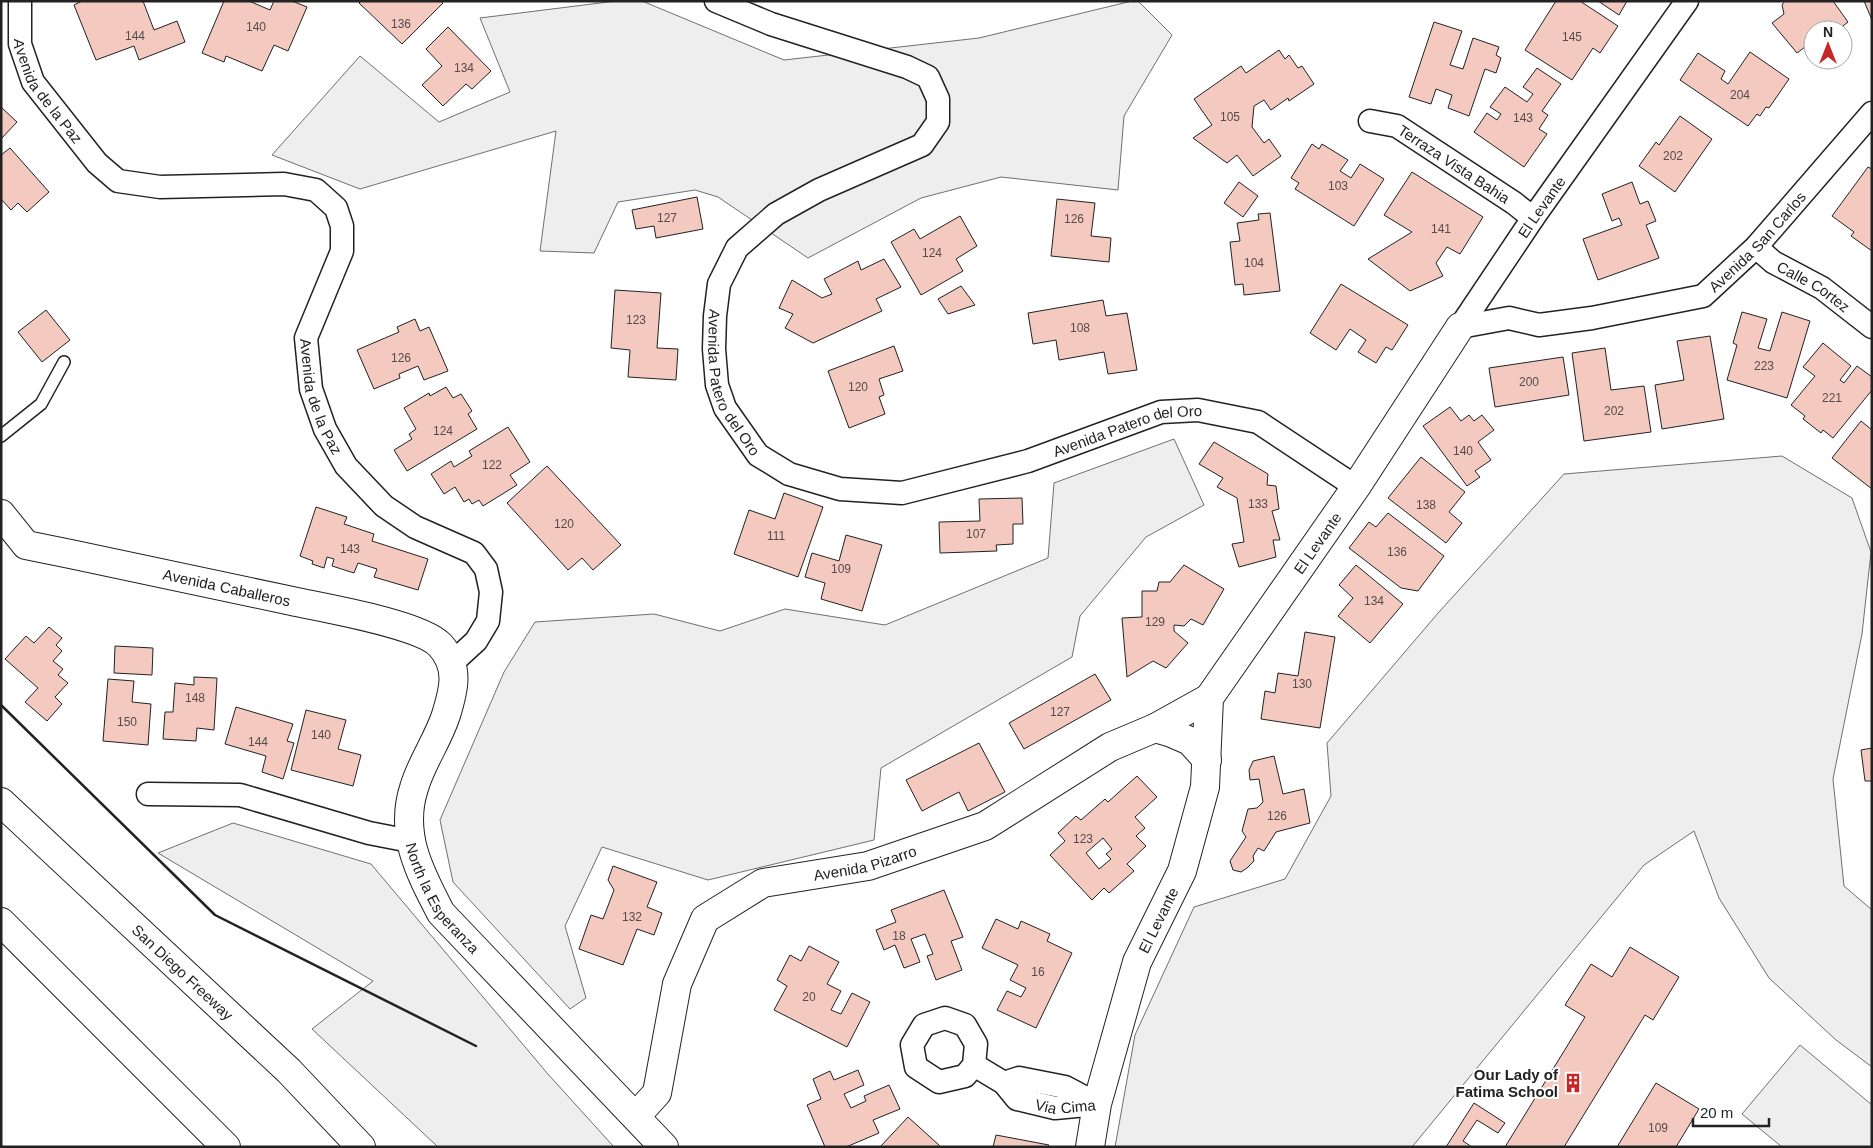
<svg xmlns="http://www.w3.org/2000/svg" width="1873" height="1148" font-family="Helvetica,sans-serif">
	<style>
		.green { fill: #eee; stroke: #6f6f6f }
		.building { fill: #f3c9c0; stroke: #222; fill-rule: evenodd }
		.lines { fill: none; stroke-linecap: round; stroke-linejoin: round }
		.lane-casing { stroke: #222; stroke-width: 14 }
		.street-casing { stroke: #222; stroke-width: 25 }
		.secondary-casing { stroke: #222; stroke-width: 30 }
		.highway-casing { stroke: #222; stroke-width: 30 }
		.lane { stroke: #fff; stroke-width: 11 }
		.street { stroke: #fff; stroke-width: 22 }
		.secondary { stroke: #fff; stroke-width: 28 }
		.highway { stroke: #fff; stroke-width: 28 }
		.wall { stroke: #222; stroke-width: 2.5 }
		.labels { text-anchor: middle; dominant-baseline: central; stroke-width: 4; stroke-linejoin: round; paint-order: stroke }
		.number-label { font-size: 12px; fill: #564c4a }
		.street-label { font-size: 15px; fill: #222; stroke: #fff }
		.poi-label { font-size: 15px; font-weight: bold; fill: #222; stroke: #fff; text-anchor: end }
	</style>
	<rect width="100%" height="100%" fill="#fff"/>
	<g class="green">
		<polygon points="616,1 642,1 784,60 979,38 1132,1 1138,1 1172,35 1124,116 1118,190 1001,177 921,198 808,258 718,197 695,190 618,202 594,253 540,251 556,131 360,189 272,155 360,56 439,122 510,92 480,18"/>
		<polygon points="1174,439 1204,505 1146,537 1080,616 1072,657 881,768 874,840 708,880 602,847 565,926 586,998 570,1009 453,882 440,820 504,672 535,622 654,614 720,631 785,609 885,625 1048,558 1054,483"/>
		<polygon points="1782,456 1852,498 1871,552 1862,634 1833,779 1844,886 1872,910 1872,1067 1836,1040 1769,978 1719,898 1694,831 1644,865 1412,1147 1115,1147 1135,1035 1194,907 1285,879 1331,796 1327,743 1439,612 1564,474"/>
		<polygon points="233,823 371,864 547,1073 614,1147 438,1147 312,1029 373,981 158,853"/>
		<polygon points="1800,1045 1872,1105 1872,1147 1782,1147 1742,1114"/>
	</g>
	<g class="building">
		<polygon points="82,1 143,1 154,30 177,21 185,42 139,60 134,46 96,60 74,5"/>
		<polygon points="224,1 249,1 270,10 274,1 292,1 307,7 288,51 274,45 262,71 226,56 224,62 202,53"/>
		<polygon points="361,1 441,1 443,3 402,44 359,3"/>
		<polygon points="1556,1 1580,1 1618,26 1600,53 1593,48 1572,80 1525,50"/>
		<polygon points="1598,1 1627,1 1619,15"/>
		<polygon points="1785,1 1833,1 1848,22 1838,30 1813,30 1813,41 1797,53 1772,23 1784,14 1782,5"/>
		<polygon points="1864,1 1872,1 1872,20"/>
		<polygon points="1434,22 1462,31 1450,65 1463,69 1473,38 1499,47 1496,55 1501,58 1496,73 1485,69 1469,116 1448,108 1452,95 1436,89 1431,104 1409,97"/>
		<polygon points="448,27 491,71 472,89 466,84 443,106 422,85 442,66 426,49"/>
		<polygon points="1279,50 1285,59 1289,55 1298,68 1302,66 1314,84 1289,101 1288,98 1271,110 1264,100 1254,106 1252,127 1264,143 1269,139 1281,156 1253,176 1237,155 1227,163 1193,138 1212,125 1194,99 1241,66 1246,73"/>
		<polygon points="1750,52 1789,79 1769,108 1766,107 1760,116 1757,114 1748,126 1680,80 1698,53 1725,71 1721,79 1728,84"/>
		<polygon points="1537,68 1561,84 1542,111 1548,115 1539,129 1547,134 1524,167 1474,132 1487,113 1497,120 1501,114 1490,107 1505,87 1527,102 1533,94 1523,87"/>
		<polygon points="1,107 17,122 1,139"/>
		<polygon points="1680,116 1712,139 1675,192 1639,166 1656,142 1659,145"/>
		<polygon points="1312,144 1319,149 1322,144 1348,160 1340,171 1351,178 1360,164 1384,179 1354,226 1295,189 1299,183 1291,178"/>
		<polygon points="10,148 49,192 27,212 18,203 11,210 1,199 1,155"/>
		<polygon points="1868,167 1872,169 1872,251 1851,236 1854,232 1832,216"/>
		<polygon points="1412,172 1483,217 1460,254 1447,247 1436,263 1443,276 1410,291 1368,259 1412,232 1384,215"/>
		<polygon points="1239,182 1258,196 1243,217 1224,203"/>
		<polygon points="1632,182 1640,204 1648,201 1656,221 1646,225 1659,258 1598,280 1583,239 1622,225 1619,218 1612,221 1602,194"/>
		<polygon points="697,197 703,229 656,238 654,226 636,229 632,210"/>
		<polygon points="1057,199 1095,203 1091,236 1111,238 1109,262 1051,256"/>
		<polygon points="1270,213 1280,291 1244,295 1243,284 1235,285 1230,242 1240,241 1237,223 1259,220 1258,214"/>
		<polygon points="960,216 977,246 956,259 963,271 921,295 891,242 914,229 920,239"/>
		<polygon points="884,259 901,287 876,299 882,311 813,343 785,328 793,314 779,308 792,280 822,298 832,294 824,279 858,261 861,270"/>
		<polygon points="1341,284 1408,325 1392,350 1386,347 1376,363 1358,352 1366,340 1350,329 1336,350 1310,333"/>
		<polygon points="961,286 975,305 948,314 938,299"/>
		<polygon points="615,290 661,293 657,348 678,349 676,380 628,377 630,350 611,348"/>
		<polygon points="1103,300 1106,316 1127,313 1137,370 1108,374 1104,352 1059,360 1056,340 1033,344 1028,313"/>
		<polygon points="46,310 70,340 42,362 18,332"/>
		<polygon points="1742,312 1767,319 1758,348 1770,351 1782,312 1810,321 1787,398 1727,380 1737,345 1733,343"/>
		<polygon points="415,319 420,331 429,327 448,371 424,380 418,366 399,374 400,378 374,389 357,350 399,332 397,327"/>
		<polygon points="1710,336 1724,419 1662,429 1655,385 1684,380 1677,341"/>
		<polygon points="1823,343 1851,366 1840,380 1844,383 1857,366 1872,377 1872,390 1833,438 1823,430 1821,433 1803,419 1805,416 1791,405 1815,376 1803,367"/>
		<polygon points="894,346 903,371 879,379 884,395 879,397 885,414 849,428 828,371"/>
		<polygon points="1605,348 1611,390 1644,386 1651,432 1584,441 1572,353"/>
		<polygon points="1563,357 1569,395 1495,407 1489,368"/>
		<polygon points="446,387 453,398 461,394 472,411 468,414 477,429 407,471 394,450 412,439 409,434 416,429 404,408 429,393 430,396"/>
		<polygon points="1450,407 1461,421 1469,415 1474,421 1482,415 1494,430 1478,442 1491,460 1475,471 1480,477 1467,486 1423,426"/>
		<polygon points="1861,421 1872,430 1872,489 1832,458"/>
		<polygon points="508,427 530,462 510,475 517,485 483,506 479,500 472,504 469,499 464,502 455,487 444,494 431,474 451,461 454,467 472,456 469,451"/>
		<polygon points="1214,442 1268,474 1267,485 1276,486 1279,509 1272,511 1280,540 1273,540 1276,557 1239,567 1232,544 1244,542 1237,498 1217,487 1223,478 1199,464"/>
		<polygon points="1421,457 1465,492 1449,512 1462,523 1446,543 1388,498"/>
		<polygon points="547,466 621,545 593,570 582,558 568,570 507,503"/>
		<polygon points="784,493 823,507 798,577 734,554 749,510 775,519"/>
		<polygon points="1022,498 1023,524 1013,524 1013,544 996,545 997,551 940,553 939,522 980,521 979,499"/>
		<polygon points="316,507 347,517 344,524 374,534 372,541 428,559 418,590 374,577 377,569 358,563 354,573 332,566 334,559 327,557 324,568 312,564 313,561 300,556"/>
		<polygon points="1388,513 1444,556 1418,591 1401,588 1349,548 1369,522 1376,527"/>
		<polygon points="846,535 882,545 862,611 821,599 825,583 805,577 812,553 839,561"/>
		<polygon points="1184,565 1224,589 1203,625 1191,619 1184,626 1174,625 1174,631 1188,643 1166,668 1153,661 1127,677 1122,618 1142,617 1142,591 1157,591 1159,582 1170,582"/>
		<polygon points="1356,565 1403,604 1370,643 1338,616 1353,598 1339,585"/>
		<polygon points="49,627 62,638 56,645 62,651 53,661 63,669 58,675 68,683 55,697 62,704 47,721 25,702 38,688 5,659 26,636 34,643"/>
		<polygon points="1305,632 1335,637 1320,728 1261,719 1265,691 1275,693 1278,673 1298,676"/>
		<polygon points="115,646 153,648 152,675 114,673"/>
		<polygon points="1095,674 1111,700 1024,749 1009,723"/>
		<polygon points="194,677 217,678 214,730 197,728 196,741 163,739 165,712 173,712 175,683 194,685"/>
		<polygon points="108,679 134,681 132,702 151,704 148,745 103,741"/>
		<polygon points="236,707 293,724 287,741 294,743 283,779 262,772 266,756 225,744"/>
		<polygon points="306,710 346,720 338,749 361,755 353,786 291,770"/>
		<polygon points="979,743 1005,792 968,811 959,792 922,811 906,780"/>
		<polygon points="1872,748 1872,781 1865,781 1861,750"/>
		<polygon points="1274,756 1283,794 1304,789 1310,823 1276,832 1264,851 1258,848 1253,856 1254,861 1247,868 1241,872 1233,870 1230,861 1246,837 1242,831 1248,809 1257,808 1263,802 1259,779 1250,780 1249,770 1253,761"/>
		<path d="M1137 776 1157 797 1135 817 1145 828 1136 836 1146 846 1127 864 1134 871 1109 893 1104 888 1092 900 1050 855 1065 841 1058 833 1076 816 1081 820 1105 799 1108 802ZM1103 838 1112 849 1106 854 1111 859 1099 869 1086 853Z"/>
		<polygon points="613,866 657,882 647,907 662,913 654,935 637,929 623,965 579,949 591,915 603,919 614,890 608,880"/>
		<polygon points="944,890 963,937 951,941 962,970 936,980 927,956 933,954 925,934 911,939 920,962 904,968 895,945 884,950 876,930 896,922 891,910"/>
		<polygon points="996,919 1018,929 1021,921 1050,934 1047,941 1072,953 1036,1028 997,1010 1007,991 1021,997 1026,988 1010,980 1018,965 982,948"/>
		<polygon points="809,946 839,962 827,984 841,991 831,1010 841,1014 852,993 870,1002 847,1047 774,1010 787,986 777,980 790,955 801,961"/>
		<polygon points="1630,947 1679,977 1653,1020 1645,1015 1564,1147 1505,1147 1585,1017 1565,1005 1591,964 1612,977"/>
		<polygon points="858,1070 864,1085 844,1094 851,1108 866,1101 864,1096 889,1085 900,1109 873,1120 879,1133 846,1147 825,1147 807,1105 821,1099 813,1079 830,1071 834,1080"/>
		<polygon points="1656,1083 1699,1109 1676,1147 1617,1147"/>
		<polygon points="1474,1103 1505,1123 1498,1133 1477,1120 1463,1141 1472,1147 1446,1147"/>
		<polygon points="908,1117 940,1146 939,1147 880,1147"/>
		<polygon points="996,1135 1049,1145 1048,1147 993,1147"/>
	</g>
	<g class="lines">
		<defs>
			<polyline id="lane" points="1,436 41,404 64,362"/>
			<g id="street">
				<path id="s1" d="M20 1V44L33 82 97 163 118 181 160 187 284 184 316 190 336 208 342 226V251L306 338 311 389 325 429 346 466 384 506 415 527 474 553 486 569 491 592 488 621 476 641 452 663"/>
				<path id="s2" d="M716 1 771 24 907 67 928 77 938 99V122L922 145 819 190 776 214 737 248 719 284 715 316 714 349 717 385 725 408 758 455 789 474 840 489 902 493 1028 461 1161 412 1198 410 1258 422 1356 487"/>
				<path id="s3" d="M1370 121 1397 126 1514 203 1533 218"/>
				<path id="s4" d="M1756 247 1773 262 1822 288 1872 327"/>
				<path id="s5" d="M1460 327 1509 318 1539 325 1592 318 1703 296 1756 247 1872 113"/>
				<path id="s6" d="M1460 327 1533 218 1687 1"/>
				<polyline points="148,794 240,795 369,833 410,841"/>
				<polygon points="945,1018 965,1025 976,1044 974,1065 965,1076 939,1082 916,1067 912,1045 924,1025"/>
				<path id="s7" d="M974 1065 1004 1083 1017 1099 1055 1108 1097 1104"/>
				<polyline points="1004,1083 1019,1078 1065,1087 1097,1104"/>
			</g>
			<g id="secondary">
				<path id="s8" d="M1 514 26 545C115 563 204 582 292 601 324 608 420 624 440 645 460 667 454 689 446 715 438 740 421 763 414 788 399 834 420 873 441 913L664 1147"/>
				<polyline points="1155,728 1169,732 1190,741 1207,760"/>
				<path id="s9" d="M636 1116 657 1093 677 984 705 919 763 883 868 866 985 826 1110 747 1155 728 1209 698"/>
				<path id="s10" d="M1090 1147 1097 1104 1137 962 1182 871 1205 787 1209 698 1356 487 1460 327"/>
			</g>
			<g id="highway">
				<path id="s11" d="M1 802 289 1071 361 1147"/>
				<polyline points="1,922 226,1147"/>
			</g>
		</defs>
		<use href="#lane" class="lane-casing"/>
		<use href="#street" class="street-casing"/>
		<use href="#secondary" class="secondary-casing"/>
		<use href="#highway" class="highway-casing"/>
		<use href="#lane" class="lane"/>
		<use href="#street" class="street"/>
		<use href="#secondary" class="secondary"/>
		<use href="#highway" class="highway"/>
		<polyline class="wall" points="1,705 215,915 476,1046"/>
	</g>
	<defs>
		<symbol id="building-bare" viewBox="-9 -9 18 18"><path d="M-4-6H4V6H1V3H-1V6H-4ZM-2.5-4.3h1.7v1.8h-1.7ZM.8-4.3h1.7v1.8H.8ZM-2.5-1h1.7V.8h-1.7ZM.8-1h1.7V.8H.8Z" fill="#c62828" stroke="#fff" stroke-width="2.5" paint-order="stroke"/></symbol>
	</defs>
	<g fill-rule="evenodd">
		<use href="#building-bare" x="1559" y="1069" width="28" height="28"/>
	</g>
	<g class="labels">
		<g class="number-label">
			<text x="401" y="24">136</text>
			<text x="256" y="27">140</text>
			<text x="135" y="36">144</text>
			<text x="1572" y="37">145</text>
			<text x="464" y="68">134</text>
			<text x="1740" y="95">204</text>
			<text x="1230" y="117">105</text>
			<text x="1523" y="118">143</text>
			<text x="1673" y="156">202</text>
			<text x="1338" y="186">103</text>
			<text x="667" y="218">127</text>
			<text x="1074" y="219">126</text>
			<text x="1441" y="229">141</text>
			<text x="932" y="253">124</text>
			<text x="1254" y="263">104</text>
			<text x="636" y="320">123</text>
			<text x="1080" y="328">108</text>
			<text x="401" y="358">126</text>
			<text x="1764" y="366">223</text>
			<text x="1529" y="382">200</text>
			<text x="858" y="387">120</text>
			<text x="1832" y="398">221</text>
			<text x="1614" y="411">202</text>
			<text x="443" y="431">124</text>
			<text x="1463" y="451">140</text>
			<text x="492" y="465">122</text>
			<text x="1258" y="504">133</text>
			<text x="1426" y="505">138</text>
			<text x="564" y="524">120</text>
			<text x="976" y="534">107</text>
			<text x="776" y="536">111</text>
			<text x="350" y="549">143</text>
			<text x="1397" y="552">136</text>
			<text x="841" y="569">109</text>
			<text x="1374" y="601">134</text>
			<text x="1155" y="622">129</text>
			<text x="1302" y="684">130</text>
			<text x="195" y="698">148</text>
			<text x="1060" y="712">127</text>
			<text x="127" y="722">150</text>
			<text x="321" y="735">140</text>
			<text x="258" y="742">144</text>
			<text x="1277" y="816">126</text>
			<text x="1083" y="839">123</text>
			<text x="632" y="917">132</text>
			<text x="899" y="936">18</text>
			<text x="1038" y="972">16</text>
			<text x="809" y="997">20</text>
			<text x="1658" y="1128">109</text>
		</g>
		<g class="street-label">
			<text stroke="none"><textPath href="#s1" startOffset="98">Avenida de la Paz</textPath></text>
			<text stroke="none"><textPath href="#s3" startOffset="96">Terraza Vista Bahia</textPath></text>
			<text stroke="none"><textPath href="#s6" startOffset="145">El Levante</textPath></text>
			<text stroke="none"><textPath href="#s5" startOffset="324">Avenida San Carlos</textPath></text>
			<text stroke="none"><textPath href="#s4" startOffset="70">Calle Cortez</textPath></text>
			<text stroke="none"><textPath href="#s2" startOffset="658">Avenida Patero del Oro</textPath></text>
			<text stroke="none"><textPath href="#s1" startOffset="639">Avenida de la Paz</textPath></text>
			<text stroke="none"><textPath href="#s2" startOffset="1124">Avenida Patero del Oro</textPath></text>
			<text stroke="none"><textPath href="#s10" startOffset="658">El Levante</textPath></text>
			<text stroke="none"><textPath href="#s8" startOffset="245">Avenida Caballeros</textPath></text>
			<text stroke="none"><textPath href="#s9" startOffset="385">Avenida Pizarro</textPath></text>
			<text stroke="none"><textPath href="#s8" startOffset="741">North la Esperanza</textPath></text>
			<text stroke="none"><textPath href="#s10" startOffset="238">El Levante</textPath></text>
			<text stroke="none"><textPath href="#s11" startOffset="249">San Diego Freeway</textPath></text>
			<text stroke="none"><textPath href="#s7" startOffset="105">Via Cima</textPath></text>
		</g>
		<g class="poi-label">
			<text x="1558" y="1074">Our Lady of<tspan x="1558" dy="17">Fatima School</tspan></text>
		</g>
	</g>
	<rect width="1873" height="1148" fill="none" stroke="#222222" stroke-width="5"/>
	<g transform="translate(1828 45)"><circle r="24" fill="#ffffff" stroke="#a7a7a7"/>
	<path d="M0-4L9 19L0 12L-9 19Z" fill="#c62828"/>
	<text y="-8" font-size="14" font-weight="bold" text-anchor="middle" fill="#222222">N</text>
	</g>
	<path d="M1693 1118v8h76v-8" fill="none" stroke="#222222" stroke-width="2.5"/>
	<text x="1700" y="1118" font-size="15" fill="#222222" stroke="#ffffff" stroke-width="4" paint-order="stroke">20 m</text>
</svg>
